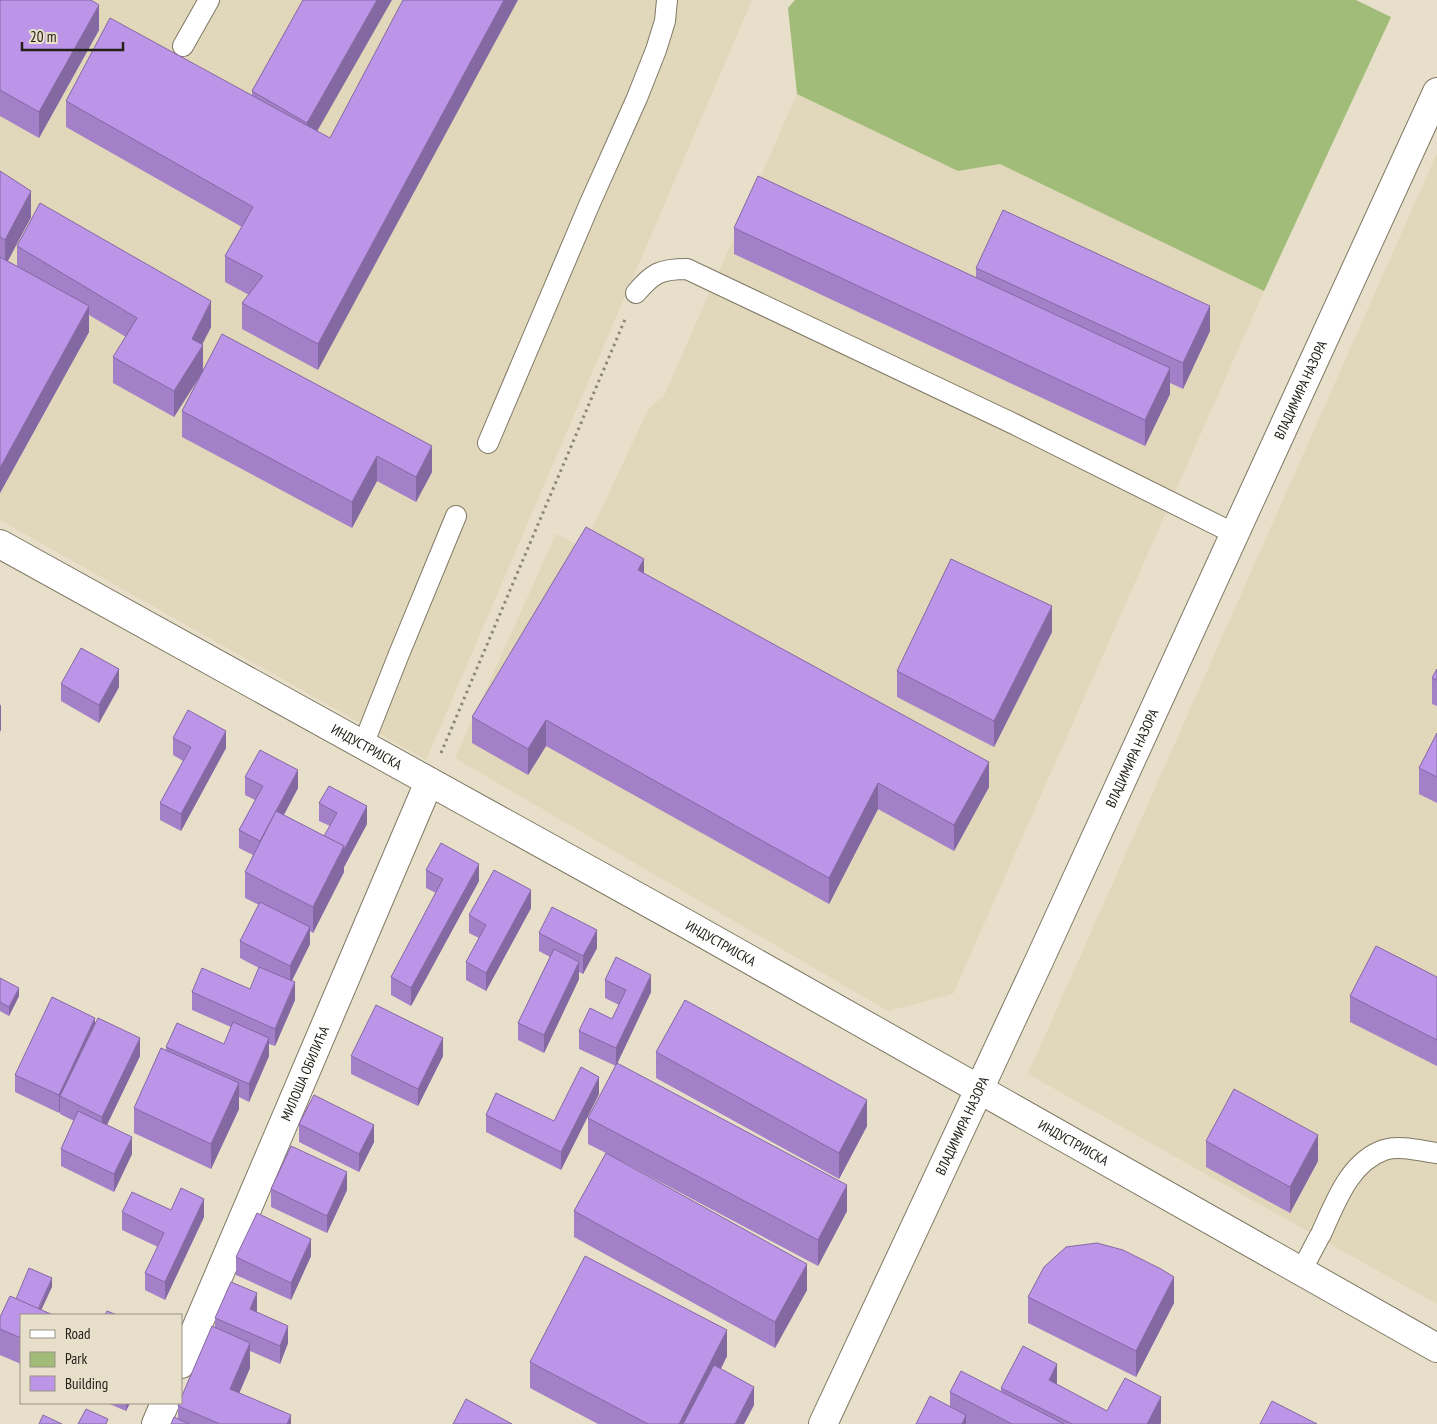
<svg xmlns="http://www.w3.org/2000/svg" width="1437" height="1424" font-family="'PT Sans Narrow',sans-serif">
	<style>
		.built { fill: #e1d7ba }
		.green { fill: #a1bc79 }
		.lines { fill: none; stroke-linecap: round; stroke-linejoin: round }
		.lane-casing { stroke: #7f7864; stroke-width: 22 }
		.street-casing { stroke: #7f7864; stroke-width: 30 }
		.secondary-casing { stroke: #7f7864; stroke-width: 30 }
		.path { stroke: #8b8677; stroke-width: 3; stroke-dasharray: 2.5 4; stroke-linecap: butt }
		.lane { stroke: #fff; stroke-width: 20 }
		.street { stroke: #fff; stroke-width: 28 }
		.secondary { stroke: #fff; stroke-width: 28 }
		.wall { fill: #a380c8 }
		.shaded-wall { fill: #8468a2 }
		.building { fill: #bd95e8; stroke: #8468a2 }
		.labels { text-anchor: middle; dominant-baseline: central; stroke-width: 4.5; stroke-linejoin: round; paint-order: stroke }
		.street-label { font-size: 14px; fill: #242119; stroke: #e7dfca }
	</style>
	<rect width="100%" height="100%" fill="#e7dfca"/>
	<g class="built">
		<polygon points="0,0 752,0 426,760 0,520"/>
		<polygon points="797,94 958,171 1000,164 1264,291 953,994 888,1011 455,758 556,534 583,548 649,408 664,396"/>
		<polygon points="1437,153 1437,1304 1028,1074"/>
	</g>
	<polygon class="green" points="795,0 1356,0 1391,17 1264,291 1000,164 958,171 797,94 788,8"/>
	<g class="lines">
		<defs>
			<g id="lane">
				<polyline points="183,46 209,0"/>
				<path d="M636 293C653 273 660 269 687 269L1014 424 1235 534"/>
				<polyline points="488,443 590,203 637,98 656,50 665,21 667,0"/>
				<polyline points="363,745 399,654 456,516"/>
				<path d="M1301 1271C1308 1259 1314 1246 1321 1234 1335 1204 1349 1162 1384 1150 1400 1145 1421 1151 1437 1153"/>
			</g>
			<g id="street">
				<path id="s1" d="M181 1364 429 782"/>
				<polyline points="156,1424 165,1403"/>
			</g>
			<g id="secondary">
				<path id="s2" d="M0 544 685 923 1437 1348"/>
				<path id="s3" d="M823 1424 1039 961 1437 92"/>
			</g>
		</defs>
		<use href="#lane" class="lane-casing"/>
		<use href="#street" class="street-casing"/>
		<use href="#secondary" class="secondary-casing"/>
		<polyline class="path" points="441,753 626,317"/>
		<use href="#lane" class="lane"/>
		<use href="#street" class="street"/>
		<use href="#secondary" class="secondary"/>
	</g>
	<g class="wall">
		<polygon points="0,0 99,30 39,138 0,116"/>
		<polygon points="303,0 317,131 330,138 318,370 242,329 242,303 249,295 225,282 225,256 242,227 66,127 66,101 252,95 252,91"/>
		<polygon points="0,171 31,217 8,261 17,266 17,246 211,327 202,344 203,370 432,472 416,502 377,481 352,528 182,437 182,411 201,375 174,417 113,383 113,357 126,337 89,315 89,332 0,493"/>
		<polygon points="734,228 976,278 976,268 1210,331 1183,389 1170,383 1170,394 1145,446 734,254"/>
		<polygon points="644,573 989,787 954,851 878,809 829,904 546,746 528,775 472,743 472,717"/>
		<polygon points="1052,632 994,747 897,697 897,671"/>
		<polygon points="1437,669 1437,706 1432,704 1432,678"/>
		<polygon points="61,684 119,687 99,723 61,701"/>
		<polygon points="1437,733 1437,803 1419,794 1419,768"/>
		<polygon points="173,738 226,748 181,831 160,820 160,803 183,761 173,755"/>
		<polygon points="245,777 298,788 284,815 324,836 330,826 319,821 319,803 367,824 344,867 344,872 313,933 310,931 310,944 292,981 295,1000 275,1046 269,1044 269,1056 249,1102 239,1097 239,1109 211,1169 134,1133 134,1108 166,1050 166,1047 224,1044 231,1027 192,1010 192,992 250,989 259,968 240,958 240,941 259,905 245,898 245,872 253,855 239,848 239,830 255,800 245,795"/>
		<polygon points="426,870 479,881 411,1006 391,995 391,977 436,893 426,888"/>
		<polygon points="531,908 486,991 466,980 466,962 479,938 469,933 469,915"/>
		<polygon points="539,933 597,948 583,974 579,972 579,979 544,1053 518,1040 518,1023 550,957 539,951"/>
		<polygon points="1437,977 1437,1066 1350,1022 1350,996"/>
		<polygon points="0,978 19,996 9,1016 0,1011"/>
		<polygon points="605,980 651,992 616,1066 579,1049 579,1031 612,1019 619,1005 605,998"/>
		<polygon points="95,1023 140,1056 107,1125 132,1154 114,1192 61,1166 61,1149 74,1121 60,1114 60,1111 59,1113 15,1092 15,1075"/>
		<polygon points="656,1052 867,1126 839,1179 656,1078"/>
		<polygon points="351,1056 443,1056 418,1106 351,1074"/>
		<polygon points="599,1094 561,1170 486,1132 486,1115 554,1121"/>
		<polygon points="588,1118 847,1211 818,1266 619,1160 807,1290 775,1348 574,1237 574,1211 606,1153 588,1144"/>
		<polygon points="299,1124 374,1142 359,1172 299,1142"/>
		<polygon points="1206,1141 1318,1161 1290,1213 1206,1167"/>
		<polygon points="271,1189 347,1190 327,1233 271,1207"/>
		<polygon points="171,1210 204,1217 165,1300 145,1290 145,1273 158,1247 122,1230 122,1212"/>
		<polygon points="311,1256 291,1300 236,1275 236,1257"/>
		<polygon points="52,1287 21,1315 21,1364 0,1355 0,1317 16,1299"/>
		<polygon points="1028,1297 1174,1303 1136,1377 1028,1323"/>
		<polygon points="257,1310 256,1312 288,1343 280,1364 250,1351 250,1368 239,1393 291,1424 171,1424 178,1419 178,1406 215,1328 215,1318"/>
		<polygon points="727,1356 721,1369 754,1405 744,1424 598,1424 530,1388 530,1362"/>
		<polygon points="1057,1385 1107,1411 1161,1423 1160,1424 916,1424 950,1407 950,1392 1001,1392 1001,1388"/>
		<polygon points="107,1403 130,1403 126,1411"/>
	</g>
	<g class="shaded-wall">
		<polygon points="377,0 392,0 307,149 307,123"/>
		<polygon points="504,0 518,0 318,370 318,344"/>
		<polygon points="99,5 99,30 39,138 39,112"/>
		<polygon points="31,191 31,217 5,266 5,240"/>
		<polygon points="211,301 211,327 196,357 203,345 203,371 174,417 174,391 192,339"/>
		<polygon points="89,306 89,332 0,493 0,468"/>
		<polygon points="1210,306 1210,331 1183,389 1183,363"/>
		<polygon points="1170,368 1170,394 1145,446 1145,420"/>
		<polygon points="432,446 432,472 416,502 416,477"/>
		<polygon points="377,456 377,481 352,528 352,502"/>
		<polygon points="644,559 644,585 638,570"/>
		<polygon points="1052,606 1052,632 994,747 994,721"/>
		<polygon points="119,669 119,687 99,723 99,705"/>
		<polygon points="1,704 1,730 0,732 0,706"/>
		<polygon points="546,720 546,746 528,775 528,749"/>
		<polygon points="226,731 226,748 181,831 181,814"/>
		<polygon points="989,762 989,787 954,851 954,825"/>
		<polygon points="298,770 298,788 260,859 260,841"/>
		<polygon points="878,783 878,809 829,904 829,878"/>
		<polygon points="367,806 367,824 344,867 344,872 313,933 313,907 344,846"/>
		<polygon points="479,864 479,881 411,1006 411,988"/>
		<polygon points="531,890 531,908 486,991 486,973"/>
		<polygon points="310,927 310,944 290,984 290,966"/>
		<polygon points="597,930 597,948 583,974 583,956"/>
		<polygon points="579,962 579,979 544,1053 544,1035"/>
		<polygon points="651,975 651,992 616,1066 616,1048"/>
		<polygon points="295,982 295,1000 275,1046 275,1029"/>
		<polygon points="19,988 19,996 9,1016 9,1007"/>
		<polygon points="95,1018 95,1036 60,1096 60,1111 59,1113 59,1095"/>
		<polygon points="140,1038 140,1056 102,1135 102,1117"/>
		<polygon points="269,1038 269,1056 249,1102 249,1084"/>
		<polygon points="443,1038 443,1056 418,1106 418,1089"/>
		<polygon points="599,1077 599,1094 561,1170 561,1152"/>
		<polygon points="239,1083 239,1109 211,1169 211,1144"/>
		<polygon points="867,1100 867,1126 839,1179 839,1153"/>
		<polygon points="374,1125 374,1142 359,1172 359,1154"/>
		<polygon points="1318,1135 1318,1161 1290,1213 1290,1187"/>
		<polygon points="132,1137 132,1154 114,1192 114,1174"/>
		<polygon points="347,1172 347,1190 327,1233 327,1216"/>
		<polygon points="847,1185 847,1211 818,1266 818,1240"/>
		<polygon points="204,1199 204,1217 165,1300 165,1282"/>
		<polygon points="311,1239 311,1256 291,1300 291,1283"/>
		<polygon points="807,1264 807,1290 775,1348 775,1322"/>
		<polygon points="1174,1277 1174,1303 1136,1377 1136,1351"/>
		<polygon points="52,1278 52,1287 39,1315 36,1315"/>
		<polygon points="257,1293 257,1310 250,1327 250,1309"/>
		<polygon points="288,1326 288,1343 280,1364 280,1346"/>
		<polygon points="727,1330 727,1356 692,1424 679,1424"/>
		<polygon points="250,1343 250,1368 230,1415 230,1389"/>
		<polygon points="1057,1364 1057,1390 1049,1380"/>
		<polygon points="754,1387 754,1405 744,1424 735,1424"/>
		<polygon points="1161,1397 1161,1423 1160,1424 1147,1424"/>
		<polygon points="126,1403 130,1403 126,1411"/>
		<polygon points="291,1415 291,1424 287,1424"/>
		<polygon points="966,1415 966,1424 962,1424"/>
	</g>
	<g class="building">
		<polygon points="0,0 91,0 99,5 39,112 0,90"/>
		<polygon points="303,0 377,0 307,123 252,91"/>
		<polygon points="403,0 504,0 318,344 242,303 263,276 225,256 253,207 66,101 110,18 330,138"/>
		<polygon points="0,171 31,191 5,240 0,237"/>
		<polygon points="758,176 1170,368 1145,420 734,228"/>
		<polygon points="40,203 211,301 192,339 203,345 174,391 113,357 137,318 17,246"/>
		<polygon points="1003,210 1210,306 1183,363 976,268"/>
		<polygon points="0,257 89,306 0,468"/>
		<polygon points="222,334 432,446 416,477 377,456 352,502 182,411"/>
		<polygon points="586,527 644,559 638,570 989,762 954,825 878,783 829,878 546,720 528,749 472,717"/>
		<polygon points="951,559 1052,606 994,721 897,671"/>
		<polygon points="81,648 119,669 99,705 61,684"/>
		<polygon points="1437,669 1437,680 1432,678"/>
		<polygon points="188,710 226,731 181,814 160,803 191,747 173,738"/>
		<polygon points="1437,733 1437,777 1419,768"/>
		<polygon points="260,750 298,770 260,841 239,830 263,786 245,777"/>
		<polygon points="329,786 367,806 344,850 344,846 324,836 337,813 319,803"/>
		<polygon points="276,811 344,846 313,907 245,872"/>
		<polygon points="441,843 479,864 411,988 391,977 443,879 426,870"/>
		<polygon points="494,870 531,890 486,973 466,962 486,925 469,915"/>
		<polygon points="260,902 310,927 290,966 240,941"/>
		<polygon points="552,907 597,930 583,956 539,933"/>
		<polygon points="1376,946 1437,977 1437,1040 1350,996"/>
		<polygon points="554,949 579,962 544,1035 518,1023"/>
		<polygon points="616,957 651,975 616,1048 579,1031 590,1008 612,1019 626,990 605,980"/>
		<polygon points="259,967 295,982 275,1029 192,992 202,968 250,989"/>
		<polygon points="0,978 19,988 9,1007 0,1002"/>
		<polygon points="52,997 95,1018 59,1095 15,1075"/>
		<polygon points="685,1000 867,1100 839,1153 656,1052"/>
		<polygon points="376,1005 443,1038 418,1089 351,1056"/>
		<polygon points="98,1018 140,1038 102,1117 60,1096"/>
		<polygon points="233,1022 269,1038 249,1084 166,1047 177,1023 224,1044"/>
		<polygon points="161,1048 239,1083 211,1144 134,1108"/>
		<polygon points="617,1063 847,1185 818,1240 588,1118"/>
		<polygon points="581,1067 599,1077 561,1152 486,1115 496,1093 554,1121"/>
		<polygon points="1234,1089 1318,1135 1290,1187 1206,1141"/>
		<polygon points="314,1095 374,1125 359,1154 299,1124"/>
		<polygon points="78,1111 132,1137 114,1174 61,1149"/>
		<polygon points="291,1146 347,1172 327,1216 271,1189"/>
		<polygon points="606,1153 807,1264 775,1322 574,1211"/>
		<polygon points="181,1188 204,1199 165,1282 145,1273 164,1233 122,1212 132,1192 171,1210"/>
		<polygon points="257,1213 311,1239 291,1283 236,1257"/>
		<polygon points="1097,1243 1123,1250 1161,1269 1174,1277 1136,1351 1028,1297 1044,1267 1066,1247"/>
		<polygon points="585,1256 727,1330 679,1424 648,1424 530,1362"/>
		<polygon points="29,1268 52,1278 38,1309 16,1299"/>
		<polygon points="231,1282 257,1293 250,1309 288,1326 280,1346 215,1318"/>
		<polygon points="10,1296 53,1315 21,1315 21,1338 0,1329 0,1317"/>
		<polygon points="107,1311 117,1315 105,1315"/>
		<polygon points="212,1326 250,1343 230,1389 291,1415 287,1424 220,1424 178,1406 179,1403 181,1403 181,1398"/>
		<polygon points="1023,1346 1057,1364 1049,1380 1107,1411 1125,1378 1161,1397 1147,1424 1072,1424 1001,1388"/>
		<polygon points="714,1365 754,1387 735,1424 683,1424"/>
		<polygon points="961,1371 1064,1424 1012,1424 950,1392"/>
		<polygon points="930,1396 966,1415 962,1424 916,1424"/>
		<polygon points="466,1399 512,1424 453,1424"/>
		<polygon points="1272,1401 1317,1424 1260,1424"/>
		<polygon points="86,1409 108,1419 106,1424 78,1424"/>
		<polygon points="43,1415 62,1424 39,1424"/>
		<polygon points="174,1417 189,1424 171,1424"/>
	</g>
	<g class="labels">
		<g class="street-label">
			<text stroke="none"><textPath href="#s3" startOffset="1139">ВЛАДИМИРА НАЗОРА</textPath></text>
			<text stroke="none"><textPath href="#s2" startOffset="419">ИНДУСТРИЈСКА</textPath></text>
			<text stroke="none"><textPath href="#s3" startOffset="734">ВЛАДИМИРА НАЗОРА</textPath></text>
			<text stroke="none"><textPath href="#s2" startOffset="824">ИНДУСТРИЈСКА</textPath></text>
			<text stroke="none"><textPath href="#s1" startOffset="316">МИЛОША ОБИЛИЋА</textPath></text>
			<text stroke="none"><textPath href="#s3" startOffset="329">ВЛАДИМИРА НАЗОРА</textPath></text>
			<text stroke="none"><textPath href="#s2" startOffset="1229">ИНДУСТРИЈСКА</textPath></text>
		</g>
	</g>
	<rect x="20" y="1314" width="162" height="90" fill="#e7dfca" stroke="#999383"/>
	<rect x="30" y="1330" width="25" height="8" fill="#ffffff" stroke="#999383"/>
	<text x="65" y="1339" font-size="15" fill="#242119">Road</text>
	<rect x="30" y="1352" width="25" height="15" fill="#a1bc79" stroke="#999383"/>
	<text x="65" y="1364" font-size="15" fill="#242119">Park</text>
	<rect x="30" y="1376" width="25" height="15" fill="#bd95e8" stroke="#999383"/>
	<text x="65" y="1389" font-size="15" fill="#242119">Building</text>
	<path d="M22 42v8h101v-8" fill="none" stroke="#242119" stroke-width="2.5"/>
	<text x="30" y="42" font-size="15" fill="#242119" stroke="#e7dfca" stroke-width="4" paint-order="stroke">20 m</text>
</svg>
